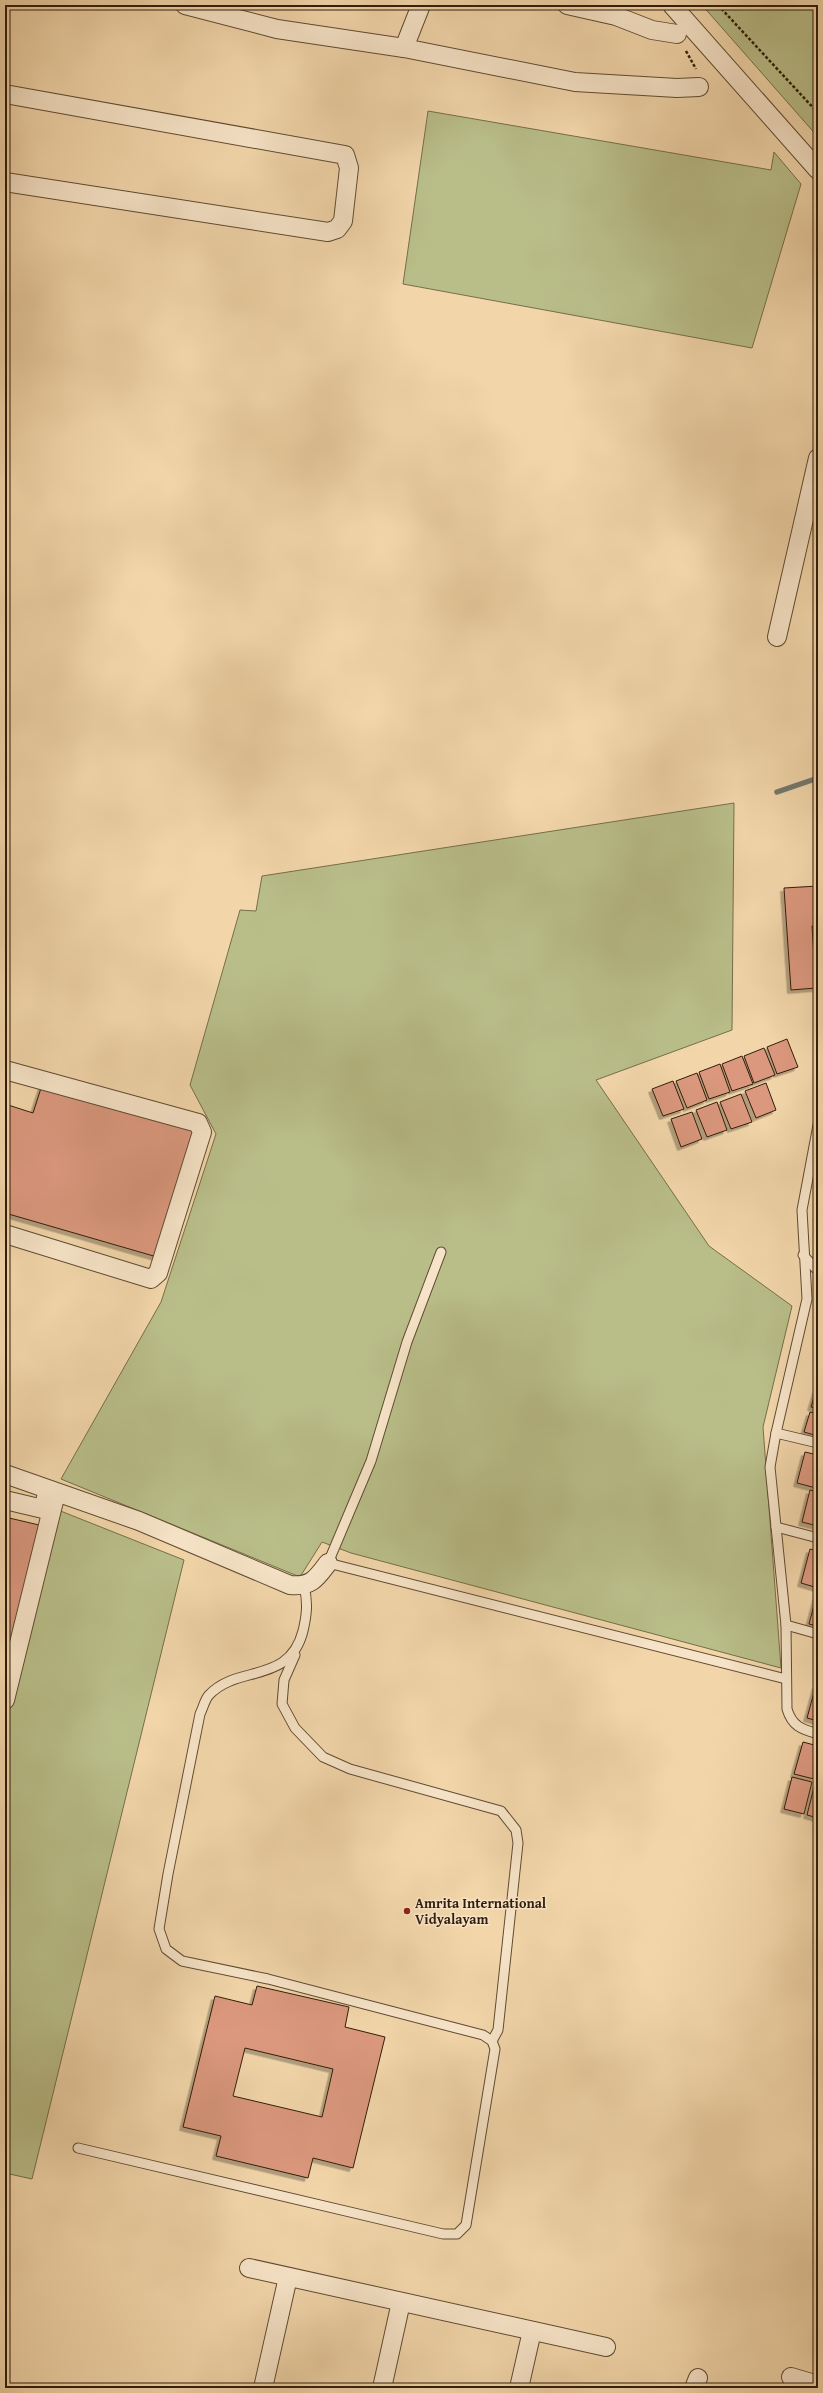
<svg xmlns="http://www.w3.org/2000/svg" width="823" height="2393" font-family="'Gentium Book Plus',serif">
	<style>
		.green { fill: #b9be89; stroke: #756e4a }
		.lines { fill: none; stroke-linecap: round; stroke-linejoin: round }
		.stream { stroke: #73796f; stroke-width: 5.5 }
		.building { fill: #db987e; stroke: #311d0a; fill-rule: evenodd; filter: url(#shadow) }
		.service-casing { stroke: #614b32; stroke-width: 11 }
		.minor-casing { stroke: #614b32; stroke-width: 20 }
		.path { stroke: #311d0a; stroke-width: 2.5; stroke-dasharray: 3 2; stroke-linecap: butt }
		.service { stroke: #f7e4c8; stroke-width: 9 }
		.minor { stroke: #f7e4c8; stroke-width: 18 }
		.poi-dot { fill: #8f2418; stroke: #f7e4c8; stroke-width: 1.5 }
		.labels { text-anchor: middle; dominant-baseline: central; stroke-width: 3; stroke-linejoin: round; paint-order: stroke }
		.poi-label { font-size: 14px; font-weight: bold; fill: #311d0a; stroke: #f7e4c8; text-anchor: start }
	</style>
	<defs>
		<filter id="shadow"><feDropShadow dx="-3.5" dy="3.5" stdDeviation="0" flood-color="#0004"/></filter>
	</defs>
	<rect width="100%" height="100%" fill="#f2d6aa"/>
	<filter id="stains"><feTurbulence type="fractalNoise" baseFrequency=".005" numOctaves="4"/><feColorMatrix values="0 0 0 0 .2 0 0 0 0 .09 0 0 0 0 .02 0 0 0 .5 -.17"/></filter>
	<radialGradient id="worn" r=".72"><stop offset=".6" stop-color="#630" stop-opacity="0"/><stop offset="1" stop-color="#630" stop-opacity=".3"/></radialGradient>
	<g class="green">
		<polygon points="702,5 818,5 818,137"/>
		<polygon points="428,111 771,170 774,152 801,184 752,348 403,284"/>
		<polygon points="734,803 732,1030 596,1080 709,1246 792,1306 763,1427 781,1668 351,1553 322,1542 300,1577 61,1479 161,1302 216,1134 190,1085 240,910 256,911 262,876"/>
		<polygon points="58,1510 184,1560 32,2179 5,2173 5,1727"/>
	</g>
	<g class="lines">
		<polyline class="stream" points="777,792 818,778"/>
	</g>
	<g class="building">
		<polygon points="818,886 818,926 812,926 816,988 791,990 784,888"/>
		<polygon points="787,1039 798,1067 777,1074 767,1047"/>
		<polygon points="764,1048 775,1075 754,1083 744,1056"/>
		<polygon points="742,1056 753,1084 732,1091 722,1064"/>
		<polygon points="720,1064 730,1092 709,1099 699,1072"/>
		<polygon points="697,1073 707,1100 687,1108 676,1081"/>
		<polygon points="673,1081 684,1109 663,1116 652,1089"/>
		<polygon points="766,1083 776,1110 756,1118 745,1091"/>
		<polygon points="42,1085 194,1129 157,1257 5,1213 5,1104 33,1113"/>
		<polygon points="741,1094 752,1122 731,1129 720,1102"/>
		<polygon points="717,1102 727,1130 707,1137 696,1110"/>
		<polygon points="692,1112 702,1139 681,1147 671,1119"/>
		<polygon points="817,1387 818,1387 818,1409 811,1407"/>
		<polygon points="810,1412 818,1414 818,1436 804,1432"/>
		<polygon points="805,1452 818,1455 816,1488 797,1483"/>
		<polygon points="810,1490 818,1492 818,1526 802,1522"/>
		<polygon points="5,1517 39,1525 5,1672"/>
		<polygon points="810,1549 818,1551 818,1588 801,1583"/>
		<polygon points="818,1590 818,1626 809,1624"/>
		<polygon points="816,1685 818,1686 818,1721 807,1718"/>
		<polygon points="803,1742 818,1746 818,1764 814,1779 794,1774"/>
		<polygon points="792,1777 812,1782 804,1814 784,1809"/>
		<polygon points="815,1783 818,1784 818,1818 807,1815"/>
		<path d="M257 1986 349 2007 345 2027 385 2037 353 2168 313 2158 308 2178 216 2156 221 2136 183 2127 215 1996 252 2005ZM245 2048 333 2069 322 2117 233 2096Z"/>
	</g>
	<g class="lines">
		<defs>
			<g id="service">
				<path d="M818 1125 802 1210 807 1299 776 1433 770 1467 786 1625 787 1709C792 1726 801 1729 818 1734"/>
				<polyline points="441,1252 407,1342 371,1461 328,1563 786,1679"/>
				<polyline points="803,1255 818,1271"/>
				<polyline points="776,1433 818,1443"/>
				<polyline points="776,1527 818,1538"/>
				<polyline points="786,1625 818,1634"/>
				<polyline points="295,1655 284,1680 282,1704 295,1728 323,1757 350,1769 501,1811 516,1830 518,1843 498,2030 492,2041"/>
				<path d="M78 2148 443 2234H457L466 2225 495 2049 492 2041 483 2035 268 1979 182 1961 166 1949 159 1929 168 1874 200 1714C203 1708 205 1699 209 1695 238 1664 289 1685 303 1631 307 1614 308 1602 304 1586"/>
			</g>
			<g id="minor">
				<polyline points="185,5 277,29 404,48 575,82 677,88 699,87"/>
				<polyline points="567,5 616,16 652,30 677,34"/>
				<polyline points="672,5 818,170"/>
				<polyline points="404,48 421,5"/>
				<polyline points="5,94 345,155 349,168 343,221 337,229 328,232 5,182"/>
				<polyline points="777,637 818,458"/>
				<polyline points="5,1070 198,1123 202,1132 158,1273 151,1279 5,1234"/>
				<path d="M5 1474 139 1521 290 1585C311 1587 316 1579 328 1563"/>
				<polyline points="5,1500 43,1509 48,1490"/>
				<polyline points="5,1700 56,1493"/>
				<polyline points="249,2268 606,2347"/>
				<polyline points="791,2377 818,2385"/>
				<polyline points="263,2388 288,2277"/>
				<polyline points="382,2388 401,2302"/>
				<polyline points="519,2388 532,2331"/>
				<polyline points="694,2388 698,2378"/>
			</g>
		</defs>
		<use href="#service" class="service-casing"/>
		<use href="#minor" class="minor-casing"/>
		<g class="path">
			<polyline points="718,5 818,113"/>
			<polyline points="686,51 696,69"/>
		</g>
		<use href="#service" class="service"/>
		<use href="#minor" class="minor"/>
	</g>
	<circle class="poi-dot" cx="407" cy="1911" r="4"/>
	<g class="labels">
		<g class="poi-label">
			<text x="415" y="1903">Amrita International<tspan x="415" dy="16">Vidyalayam</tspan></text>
		</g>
	</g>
	<rect width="823" height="2393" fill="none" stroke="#f2d6aa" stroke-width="20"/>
	<rect x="6" y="6" width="811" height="2381" fill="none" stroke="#311d0a" stroke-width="2"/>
	<rect x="10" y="10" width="803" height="2373" fill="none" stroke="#311d0a"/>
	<rect width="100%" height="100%" filter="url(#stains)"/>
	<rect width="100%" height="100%" fill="url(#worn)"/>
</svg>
